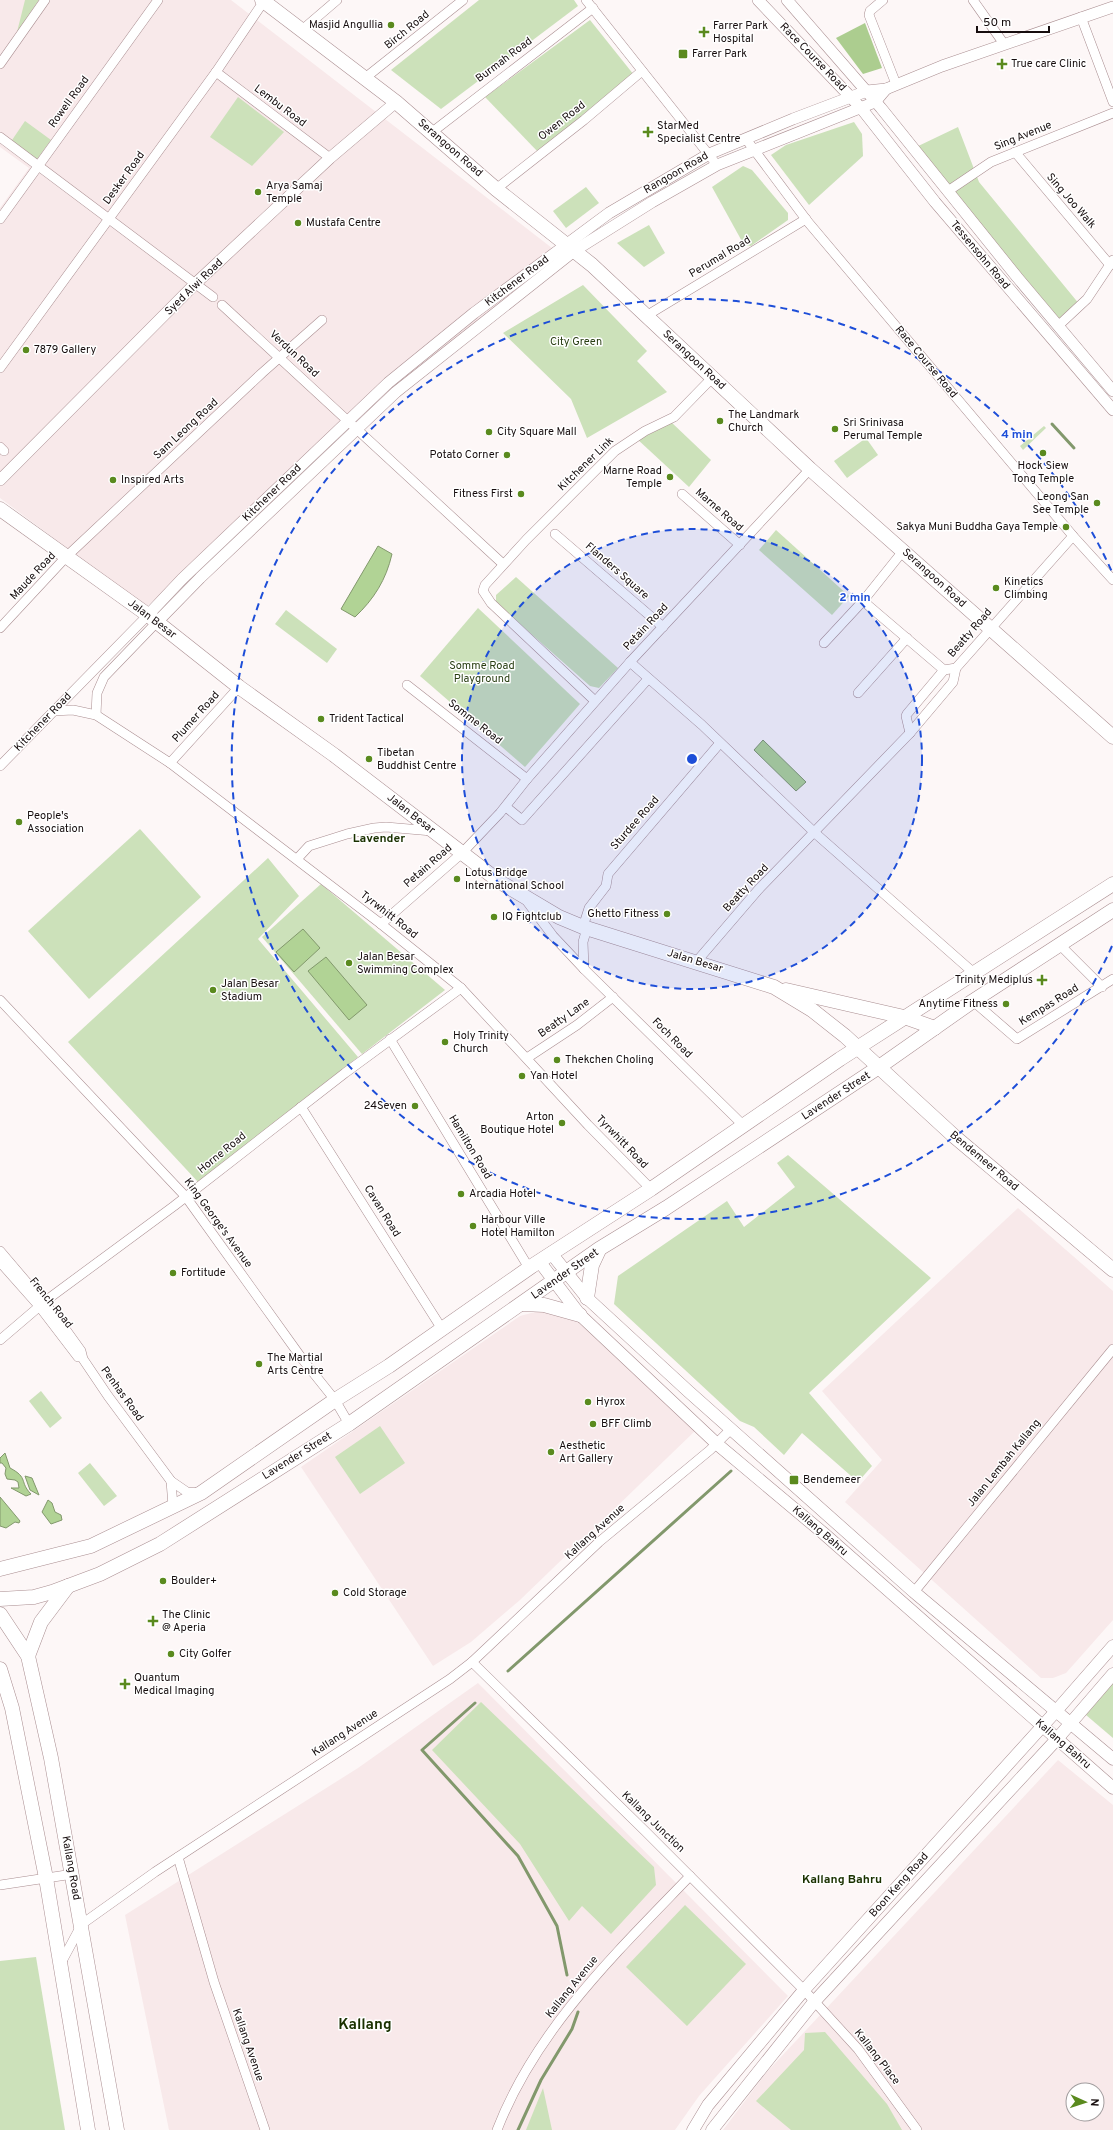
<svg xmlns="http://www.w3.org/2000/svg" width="1113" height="2130" font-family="Overpass,sans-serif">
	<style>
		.built { fill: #f8e9ea; fill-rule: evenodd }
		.green { fill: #cce1ba }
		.forest { fill: #accd8f }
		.water { fill: #b1d395; stroke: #82986c }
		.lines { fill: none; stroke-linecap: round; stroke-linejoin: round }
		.stream { stroke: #82986c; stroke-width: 3 }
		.minor-casing { stroke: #aa8e91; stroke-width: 10 }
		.tertiary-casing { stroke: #aa8e91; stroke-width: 12 }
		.secondary-casing { stroke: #aa8e91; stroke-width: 13 }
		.primary-casing { stroke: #aa8e91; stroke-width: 15 }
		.minor { stroke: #fff; stroke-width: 9 }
		.tertiary { stroke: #fff; stroke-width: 11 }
		.secondary { stroke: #fff; stroke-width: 12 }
		.primary { stroke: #fff; stroke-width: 14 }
		.ring { fill: none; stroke: #1d4ed8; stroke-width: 2; stroke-dasharray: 7 5 }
		.poi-dot { fill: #5a8a1e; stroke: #fff; stroke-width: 1.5 }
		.labels { text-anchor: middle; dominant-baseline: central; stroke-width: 3; stroke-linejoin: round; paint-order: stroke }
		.poi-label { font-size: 11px; fill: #160d0e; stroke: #fff; text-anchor: start }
		.street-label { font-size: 11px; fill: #160d0e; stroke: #fff }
		.park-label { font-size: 11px; fill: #2a3f14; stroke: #fff }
		.neighbourhood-label { font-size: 12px; font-weight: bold; fill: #1a3100; stroke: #fff }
		.district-label { font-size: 15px; font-weight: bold; fill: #1a3100; stroke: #fff }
		.centre { fill: #1d4ed8; stroke: #fff; stroke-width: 2 }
		.ring-label { font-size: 12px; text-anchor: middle; font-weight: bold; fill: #1d4ed8; stroke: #fff; stroke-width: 3; stroke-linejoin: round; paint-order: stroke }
	</style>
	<rect width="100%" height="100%" fill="#fdf7f7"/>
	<g class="built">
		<polygon points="0,0 231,0 561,255 355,423 146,607 0,498 0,208 29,168 0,147"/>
		<polygon points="1018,1208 1113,1291 1113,1620 1066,1673 1053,1678 1041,1678 845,1502 882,1460 822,1391"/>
		<polygon points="539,1311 558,1312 578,1322 696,1430 520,1600 471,1642 433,1666 301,1467 520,1316"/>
		<polygon points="478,1683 788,1996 699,2096 675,2130 169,2130 125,1915 358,1768"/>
		<path d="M1058 1760 1113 1805V2130H723L766 2073ZM1073 2090H1097V2114H1073Z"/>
	</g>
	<g class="green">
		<polygon points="25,0 39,0 17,32"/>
		<polygon points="479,0 574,0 578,6 441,109 391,70"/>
		<polygon points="590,20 634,75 538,152 485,97"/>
		<polygon points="238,97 284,132 252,166 210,137"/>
		<polygon points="25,121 51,140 35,162 10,143"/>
		<polygon points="854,122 862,134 863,156 809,205 771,155 786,145"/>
		<polygon points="958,127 979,182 1080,305 1058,326 912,149"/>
		<polygon points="743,166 752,170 788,213 788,220 751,246 744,245 712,187"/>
		<polygon points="586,187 599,203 566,228 553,211"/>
		<polygon points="649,225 665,253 644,267 617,243"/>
		<polygon points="583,285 647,351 637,361 667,392 587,438 571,399 503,333"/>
		<polygon points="670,421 711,460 689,487 636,438"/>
		<polygon points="1044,426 1046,428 1023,450 1020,446"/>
		<polygon points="866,438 878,455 847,478 834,461"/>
		<polygon points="776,530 849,596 832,615 759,550"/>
		<polygon points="516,577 618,668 599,688 590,686 496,603 496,595"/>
		<polygon points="478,608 580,704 525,767 420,676"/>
		<polygon points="286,610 337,649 327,663 275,624"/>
		<polygon points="140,829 201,897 89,999 28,931"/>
		<polygon points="268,858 299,896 258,939 358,1057 198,1182 68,1042"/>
		<polygon points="321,884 445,990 362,1054 262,937"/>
		<polygon points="788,1155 931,1278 809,1393 872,1466 858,1482 802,1433 784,1455 754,1427 740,1421 614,1304 618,1276 727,1201 744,1227 795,1187 777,1163"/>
		<polygon points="41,1391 62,1418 50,1428 29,1401"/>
		<polygon points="380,1426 405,1463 360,1494 335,1457"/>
		<polygon points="90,1463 117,1496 104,1506 78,1473"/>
		<polygon points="1113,1682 1113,1738 1086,1715"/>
		<polygon points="481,1702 654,1867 656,1885 611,1934 582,1906 569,1921 520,1844 432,1750"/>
		<polygon points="685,1905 746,1964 687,2026 626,1967"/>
		<polygon points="36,1957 65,2130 0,2130 0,1961"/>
		<polygon points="825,2032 887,2104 902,2130 791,2130 756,2101 804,2050 805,2033"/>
		<polygon points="543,2088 552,2130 526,2130"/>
	</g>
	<polygon class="forest" points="865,23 882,68 863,74 836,38"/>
	<g class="water">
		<path d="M378 546 392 554C386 580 374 599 355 617L341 609Z"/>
		<polygon points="763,740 806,782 796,791 754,750"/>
		<polygon points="303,929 320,948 294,972 276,952"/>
		<polygon points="326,957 367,1005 349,1020 308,971"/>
		<path d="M5 1453 10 1468C29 1478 19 1482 31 1494L26 1496 13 1489 11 1488H19L18 1482 15 1480 7 1479 5 1474 6 1468 2 1463H0V1458Z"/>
		<polygon points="25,1476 32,1478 39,1495 30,1490"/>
		<polygon points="0,1497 20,1521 19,1523 15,1522 6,1528 0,1526"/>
		<polygon points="48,1500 52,1503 55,1512 61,1515 62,1520 51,1524 42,1512"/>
	</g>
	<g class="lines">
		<g class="stream">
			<polyline points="1052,424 1074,448"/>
			<polyline points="508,1671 731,1471"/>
			<polyline points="475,1703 422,1750 518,1856 557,1926 567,1975"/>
			<polyline points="518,2130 541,2080 572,2029 578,2012"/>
		</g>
		<defs>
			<g id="minor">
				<polyline points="586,0 717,165"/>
				<polyline points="883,0 870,11 869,15 896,84"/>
				<polyline points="973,0 1004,44"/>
				<polyline points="1081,17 1113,102"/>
				<polyline points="302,30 337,0"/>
				<polyline points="0,64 45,0"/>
				<polyline points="216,72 330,158"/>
				<polyline points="365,78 463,0"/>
				<polyline points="431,133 593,8"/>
				<polyline points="0,137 213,297"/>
				<polyline points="746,139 808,222 1073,536 1113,580"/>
				<polyline points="1015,152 1110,265"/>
				<polyline points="496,189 584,120 642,71"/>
				<polyline points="948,191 991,162 1113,113"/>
				<polyline points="0,219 158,0"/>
				<polyline points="222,305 503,564"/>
				<polyline points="646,316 806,219"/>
				<polyline points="1058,326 1087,299 1113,260"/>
				<polyline points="0,368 216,72 264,1"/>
				<polyline points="0,447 4,451"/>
				<polyline points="682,494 740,545"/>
				<polyline points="555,534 663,627"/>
				<polyline points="863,601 944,670 956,668"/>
				<polyline points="0,628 66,557 262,373 322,320"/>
				<polyline points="824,643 863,601 903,551"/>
				<polyline points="630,662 702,725 815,833 975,974"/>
				<polyline points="407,685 527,779"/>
				<polyline points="858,693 907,638"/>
				<polyline points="595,701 491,603 483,591 485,585 526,540 615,451 645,431 674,417 713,377"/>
				<polyline points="53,711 73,710 96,715 170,763 381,924 461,988 588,1125 651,1189"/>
				<polyline points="96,715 97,693 104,677 157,622"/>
				<polyline points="910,733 906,716 907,714 944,670"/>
				<polyline points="170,763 239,687"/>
				<polyline points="0,766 148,615"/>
				<polyline points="506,807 522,820 648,679"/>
				<polyline points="297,859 309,846 347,834 374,828 386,827 432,831"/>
				<polyline points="526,900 553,936 584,969 742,1124"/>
				<polyline points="381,924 462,853 500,813 527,779 630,662 810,469"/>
				<polyline points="583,927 589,908 606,886 608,874 720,743"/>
				<polyline points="1060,945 1102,987"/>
				<polyline points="697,961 758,890 910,733 953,682 956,668 1073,536"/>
				<polyline points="584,969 583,942 587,928"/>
				<polyline points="0,1000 186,1197 303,1360 335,1400 349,1424"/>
				<polyline points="973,1001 1017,1039 1113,979"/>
				<polyline points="390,1039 529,1268"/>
				<polyline points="527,1058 577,1025 613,997"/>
				<polyline points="301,1107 442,1329"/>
				<polyline points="0,1251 58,1319 81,1351 83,1359 108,1396 171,1481 187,1492 200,1493"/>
				<polyline points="0,1262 39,1306 78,1357"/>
				<polyline points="0,1340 48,1299 174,1206 345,1073 461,988"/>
				<polyline points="171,1481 173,1506"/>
				<polyline points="914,1592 1113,1349"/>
				<polyline points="472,1662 645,1831 804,1990 858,2049 917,2130"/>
				<polyline points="178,1857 214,1982 265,2130"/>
				<polyline points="0,1885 73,1874"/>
				<polyline points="61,1963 82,1924 155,1872 450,1679 472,1662 599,1542 710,1450 731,1429"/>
				<path d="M497 2130C536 2029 616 1953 690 1876"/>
			</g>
			<g id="tertiary">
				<polyline points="758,0 861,108 935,202 1113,410"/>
				<polyline points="787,0 881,108 1017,277 1113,391"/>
				<polyline points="0,480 196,283 330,158 396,102"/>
				<polyline points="148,615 182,579 388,383 474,313 609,213 709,154 793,119 851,97 867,91 886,89 942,66 1113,7"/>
				<polyline points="157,622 200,578 396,392 574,251 652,202 717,165 875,102 886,89"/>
			</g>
			<g id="secondary">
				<polyline points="551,1253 587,1298 688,1391 914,1592 1113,1759"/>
				<polyline points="539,1261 580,1315 717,1444 822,1532 1113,1788"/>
				<polyline points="693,2130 708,2105 804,1990 1057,1710 1113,1646"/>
				<polyline points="712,2130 814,2002 1057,1739 1113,1674"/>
			</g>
			<g id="primary">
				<polyline points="262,0 396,102 496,189 592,265 810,469 1113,737"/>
				<polyline points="0,509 148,615 239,687 334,755 500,882 559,917 583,927 774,987 812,1010 845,1036 955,1137 1113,1270"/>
				<polyline points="786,990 904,1017 935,1028"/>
				<polyline points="587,1298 592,1265 599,1250"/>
				<polyline points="523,1304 544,1305 580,1315"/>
				<polyline points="0,1569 91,1546 201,1493 335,1400 389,1366 532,1266 651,1189 840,1059 1113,884"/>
				<polyline points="0,1599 34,1597 52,1592 100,1574 160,1544 349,1424 599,1249 666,1208 879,1067 973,1001 1113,910"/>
				<polyline points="0,1614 28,1656 51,1758 117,2130"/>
				<polyline points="28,1656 41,1622 68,1586"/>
				<polyline points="0,1669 12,1708 46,1878 88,2130"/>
			</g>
		</defs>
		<use href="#minor" class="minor-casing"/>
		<use href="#tertiary" class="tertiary-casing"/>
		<use href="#secondary" class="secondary-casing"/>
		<use href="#primary" class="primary-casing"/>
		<use href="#minor" class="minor"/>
		<use href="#tertiary" class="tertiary"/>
		<use href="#secondary" class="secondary"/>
		<use href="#primary" class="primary"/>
	</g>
	<circle cx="692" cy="759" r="230" fill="#1d4ed8" fill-opacity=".12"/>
	<g class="ring">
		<circle cx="692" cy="759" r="230"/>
		<path d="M1112 946A460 460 0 1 1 1112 572"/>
	</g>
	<g class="poi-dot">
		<circle cx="391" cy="25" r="4"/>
		<path d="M702 26h4v4h4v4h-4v4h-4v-4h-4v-4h4z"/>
		<rect x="678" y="49" width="10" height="10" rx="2"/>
		<path d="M1000 58h4v4h4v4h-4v4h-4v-4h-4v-4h4z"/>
		<path d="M646 126h4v4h4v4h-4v4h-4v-4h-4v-4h4z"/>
		<circle cx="258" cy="192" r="4"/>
		<circle cx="298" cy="223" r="4"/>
		<circle cx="26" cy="350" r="4"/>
		<circle cx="720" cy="421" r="4"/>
		<circle cx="835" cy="429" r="4"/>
		<circle cx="489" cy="432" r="4"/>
		<circle cx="1043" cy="453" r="4"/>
		<circle cx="507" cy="455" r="4"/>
		<circle cx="670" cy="477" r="4"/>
		<circle cx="113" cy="480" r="4"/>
		<circle cx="521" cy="494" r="4"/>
		<circle cx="1097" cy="503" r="4"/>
		<circle cx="1066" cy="527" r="4"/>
		<circle cx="996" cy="588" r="4"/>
		<circle cx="321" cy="719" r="4"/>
		<circle cx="369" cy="759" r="4"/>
		<circle cx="19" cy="822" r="4"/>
		<circle cx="457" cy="879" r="4"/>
		<circle cx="667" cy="914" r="4"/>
		<circle cx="494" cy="917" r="4"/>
		<circle cx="349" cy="963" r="4"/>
		<path d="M1040 974h4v4h4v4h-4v4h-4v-4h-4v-4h4z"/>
		<circle cx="213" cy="990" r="4"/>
		<circle cx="1006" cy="1004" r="4"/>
		<circle cx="445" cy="1042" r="4"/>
		<circle cx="557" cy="1060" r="4"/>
		<circle cx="522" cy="1076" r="4"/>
		<circle cx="415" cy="1106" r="4"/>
		<circle cx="562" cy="1123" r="4"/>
		<circle cx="461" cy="1194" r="4"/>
		<circle cx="473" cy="1226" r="4"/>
		<circle cx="173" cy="1273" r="4"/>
		<circle cx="259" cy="1364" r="4"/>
		<circle cx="588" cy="1402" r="4"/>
		<circle cx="593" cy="1424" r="4"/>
		<circle cx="551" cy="1452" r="4"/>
		<rect x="789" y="1475" width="10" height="10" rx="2"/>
		<circle cx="163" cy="1581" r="4"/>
		<circle cx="335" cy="1593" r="4"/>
		<path d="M151 1615h4v4h4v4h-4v4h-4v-4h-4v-4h4z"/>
		<circle cx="171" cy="1654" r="4"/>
		<path d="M123 1678h4v4h4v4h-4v4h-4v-4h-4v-4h4z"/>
	</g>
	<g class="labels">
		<g class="poi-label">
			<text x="383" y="25" text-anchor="end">Masjid Angullia</text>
			<text x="713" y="26">Farrer Park<tspan x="713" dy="13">Hospital</tspan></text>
			<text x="692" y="54">Farrer Park</text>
			<text x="1011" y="64">True care Clinic</text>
			<text x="657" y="126">StarMed<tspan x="657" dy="13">Specialist Centre</tspan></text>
			<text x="266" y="186">Arya Samaj<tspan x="266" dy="13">Temple</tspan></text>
			<text x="306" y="223">Mustafa Centre</text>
			<text x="34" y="350">7879 Gallery</text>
			<text x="728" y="415">The Landmark<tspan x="728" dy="13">Church</tspan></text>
			<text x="843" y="423">Sri Srinivasa<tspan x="843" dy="13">Perumal Temple</tspan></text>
			<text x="497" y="432">City Square Mall</text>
			<text x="499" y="455" text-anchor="end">Potato Corner</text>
			<text x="1043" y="466" text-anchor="middle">Hock Siew<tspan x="1043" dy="13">Tong Temple</tspan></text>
			<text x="662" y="471" text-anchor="end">Marne Road<tspan x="662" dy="13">Temple</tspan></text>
			<text x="121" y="480">Inspired Arts</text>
			<text x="513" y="494" text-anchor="end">Fitness First</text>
			<text x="1089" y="497" text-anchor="end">Leong San<tspan x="1089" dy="13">See Temple</tspan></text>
			<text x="1058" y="527" text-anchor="end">Sakya Muni Buddha Gaya Temple</text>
			<text x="1004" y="582">Kinetics<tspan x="1004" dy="13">Climbing</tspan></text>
			<text x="329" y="719">Trident Tactical</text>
			<text x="377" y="753">Tibetan<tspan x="377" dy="13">Buddhist Centre</tspan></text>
			<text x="27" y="816">People's<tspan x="27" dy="13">Association</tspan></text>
			<text x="465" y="873">Lotus Bridge<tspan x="465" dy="13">International School</tspan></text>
			<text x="659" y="914" text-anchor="end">Ghetto Fitness</text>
			<text x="502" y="917">IQ Fightclub</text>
			<text x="357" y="957">Jalan Besar<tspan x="357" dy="13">Swimming Complex</tspan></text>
			<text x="1033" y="980" text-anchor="end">Trinity Mediplus</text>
			<text x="221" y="984">Jalan Besar<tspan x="221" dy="13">Stadium</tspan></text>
			<text x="998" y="1004" text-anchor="end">Anytime Fitness</text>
			<text x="453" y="1036">Holy Trinity<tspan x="453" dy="13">Church</tspan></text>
			<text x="565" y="1060">Thekchen Choling</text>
			<text x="530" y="1076">Yan Hotel</text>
			<text x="407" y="1106" text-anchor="end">24Seven</text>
			<text x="554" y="1117" text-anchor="end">Arton<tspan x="554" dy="13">Boutique Hotel</tspan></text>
			<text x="469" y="1194">Arcadia Hotel</text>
			<text x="481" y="1220">Harbour Ville<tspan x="481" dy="13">Hotel Hamilton</tspan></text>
			<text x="181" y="1273">Fortitude</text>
			<text x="267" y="1358">The Martial<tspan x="267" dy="13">Arts Centre</tspan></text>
			<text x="596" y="1402">Hyrox</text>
			<text x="601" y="1424">BFF Climb</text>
			<text x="559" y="1446">Aesthetic<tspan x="559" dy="13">Art Gallery</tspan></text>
			<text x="803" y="1480">Bendemeer</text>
			<text x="171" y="1581">Boulder+</text>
			<text x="343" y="1593">Cold Storage</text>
			<text x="162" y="1615">The Clinic<tspan x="162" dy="13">@ Aperia</tspan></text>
			<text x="179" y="1654">City Golfer</text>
			<text x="134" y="1678">Quantum<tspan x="134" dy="13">Medical Imaging</tspan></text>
		</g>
		<g class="street-label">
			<text transform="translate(407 30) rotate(-39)">Birch Road</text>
			<text transform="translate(813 57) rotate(46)">Race Course Road</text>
			<text transform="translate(504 60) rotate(-37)">Burmah Road</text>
			<text transform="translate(69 102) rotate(-54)">Rowell Road</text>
			<text transform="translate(280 106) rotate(37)">Lembu Road</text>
			<text transform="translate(562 121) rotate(-38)">Owen Road</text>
			<text transform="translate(1023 136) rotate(-22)">Sing Avenue</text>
			<text transform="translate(450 148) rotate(41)">Serangoon Road</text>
			<text transform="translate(676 173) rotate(-30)">Rangoon Road</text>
			<text transform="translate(124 178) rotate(-54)">Desker Road</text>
			<text transform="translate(1071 201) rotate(49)">Sing Joo Walk</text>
			<text transform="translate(980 255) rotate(50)">Tessensohn Road</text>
			<text transform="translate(720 257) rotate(-31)">Perumal Road</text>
			<text transform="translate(517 281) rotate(-37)">Kitchener Road</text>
			<text transform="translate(194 287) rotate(-44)">Syed Alwi Road</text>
			<text transform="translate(294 354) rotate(43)">Verdun Road</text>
			<text transform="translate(694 360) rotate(43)">Serangoon Road</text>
			<text transform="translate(926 362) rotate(50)">Race Course Road</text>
			<text transform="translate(186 429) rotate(-43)">Sam Leong Road</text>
			<text transform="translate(586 464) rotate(-44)">Kitchener Link</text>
			<text transform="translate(272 493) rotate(-44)">Kitchener Road</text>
			<text transform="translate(719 510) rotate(41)">Marne Road</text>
			<text transform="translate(617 571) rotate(41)">Flanders Square</text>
			<text transform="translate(33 576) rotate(-47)">Maude Road</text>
			<text transform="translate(934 578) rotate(42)">Serangoon Road</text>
			<text transform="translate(152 619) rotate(37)">Jalan Besar</text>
			<text transform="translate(646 627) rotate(-47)">Petain Road</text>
			<text transform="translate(970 633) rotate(-49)">Beatty Road</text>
			<text transform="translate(196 717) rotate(-48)">Plumer Road</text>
			<text transform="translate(43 722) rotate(-46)">Kitchener Road</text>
			<text transform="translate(475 722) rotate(38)">Somme Road</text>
			<text transform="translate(411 814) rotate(38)">Jalan Besar</text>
			<text transform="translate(635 823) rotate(-49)">Sturdee Road</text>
			<text transform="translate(428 866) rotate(-41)">Petain Road</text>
			<text transform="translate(746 888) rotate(-47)">Beatty Road</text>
			<text transform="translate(389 915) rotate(38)">Tyrwhitt Road</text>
			<text transform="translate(695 961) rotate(17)">Jalan Besar</text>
			<text transform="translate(1049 1005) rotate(-32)">Kempas Road</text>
			<text transform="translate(564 1018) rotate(-35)">Beatty Lane</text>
			<text transform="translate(672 1038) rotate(45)">Foch Road</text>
			<text transform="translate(836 1096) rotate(-33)">Lavender Street</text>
			<text transform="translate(622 1142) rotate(46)">Tyrwhitt Road</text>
			<text transform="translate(470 1147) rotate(59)">Hamilton Road</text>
			<text transform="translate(222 1153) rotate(-39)">Horne Road</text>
			<text transform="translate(984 1161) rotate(40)">Bendemeer Road</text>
			<text transform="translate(382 1211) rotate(58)">Cavan Road</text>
			<text transform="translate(218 1223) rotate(54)">King George's Avenue</text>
			<text transform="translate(565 1274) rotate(-35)">Lavender Street</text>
			<text transform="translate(51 1303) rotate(51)">French Road</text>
			<text transform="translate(122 1394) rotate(54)">Penhas Road</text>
			<text transform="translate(297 1456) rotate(-32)">Lavender Street</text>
			<text transform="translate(1004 1463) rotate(-51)">Jalan Lembah Kallang</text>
			<text transform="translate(820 1531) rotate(41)">Kallang Bahru</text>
			<text transform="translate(595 1532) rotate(-42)">Kallang Avenue</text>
			<text transform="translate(345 1733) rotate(-33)">Kallang Avenue</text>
			<text transform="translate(1063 1744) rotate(41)">Kallang Bahru</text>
			<text transform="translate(653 1822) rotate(44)">Kallang Junction</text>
			<text transform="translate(71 1868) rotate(80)">Kallang Road</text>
			<text transform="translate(899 1885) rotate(-48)">Boon Keng Road</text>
			<text transform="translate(572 1987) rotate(-51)">Kallang Avenue</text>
			<text transform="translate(248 2045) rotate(71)">Kallang Avenue</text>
			<text transform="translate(877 2057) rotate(52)">Kallang Place</text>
		</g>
		<g class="park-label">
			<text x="576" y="342">City Green</text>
			<text x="482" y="666">Somme Road<tspan x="482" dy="13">Playground</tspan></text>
		</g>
		<g class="neighbourhood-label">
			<text x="379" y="839">Lavender</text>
			<text x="842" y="1880">Kallang Bahru</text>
		</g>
		<g class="district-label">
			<text x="365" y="2025">Kallang</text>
		</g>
	</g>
	<circle cx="692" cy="759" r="6" class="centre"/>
	<g class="ring-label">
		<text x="1017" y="438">4 min</text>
		<text x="855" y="601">2 min</text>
	</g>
	<g transform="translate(1085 2102) rotate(93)"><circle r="19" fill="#ffffff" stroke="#a29e9f"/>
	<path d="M0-3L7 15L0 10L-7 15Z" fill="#5a8a1e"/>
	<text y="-6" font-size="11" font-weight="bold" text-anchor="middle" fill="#160d0e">N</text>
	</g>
	<path d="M977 26v6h72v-6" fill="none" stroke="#160d0e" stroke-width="2"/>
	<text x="983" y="26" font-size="12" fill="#160d0e" stroke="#ffffff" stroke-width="3" paint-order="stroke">50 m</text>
</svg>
